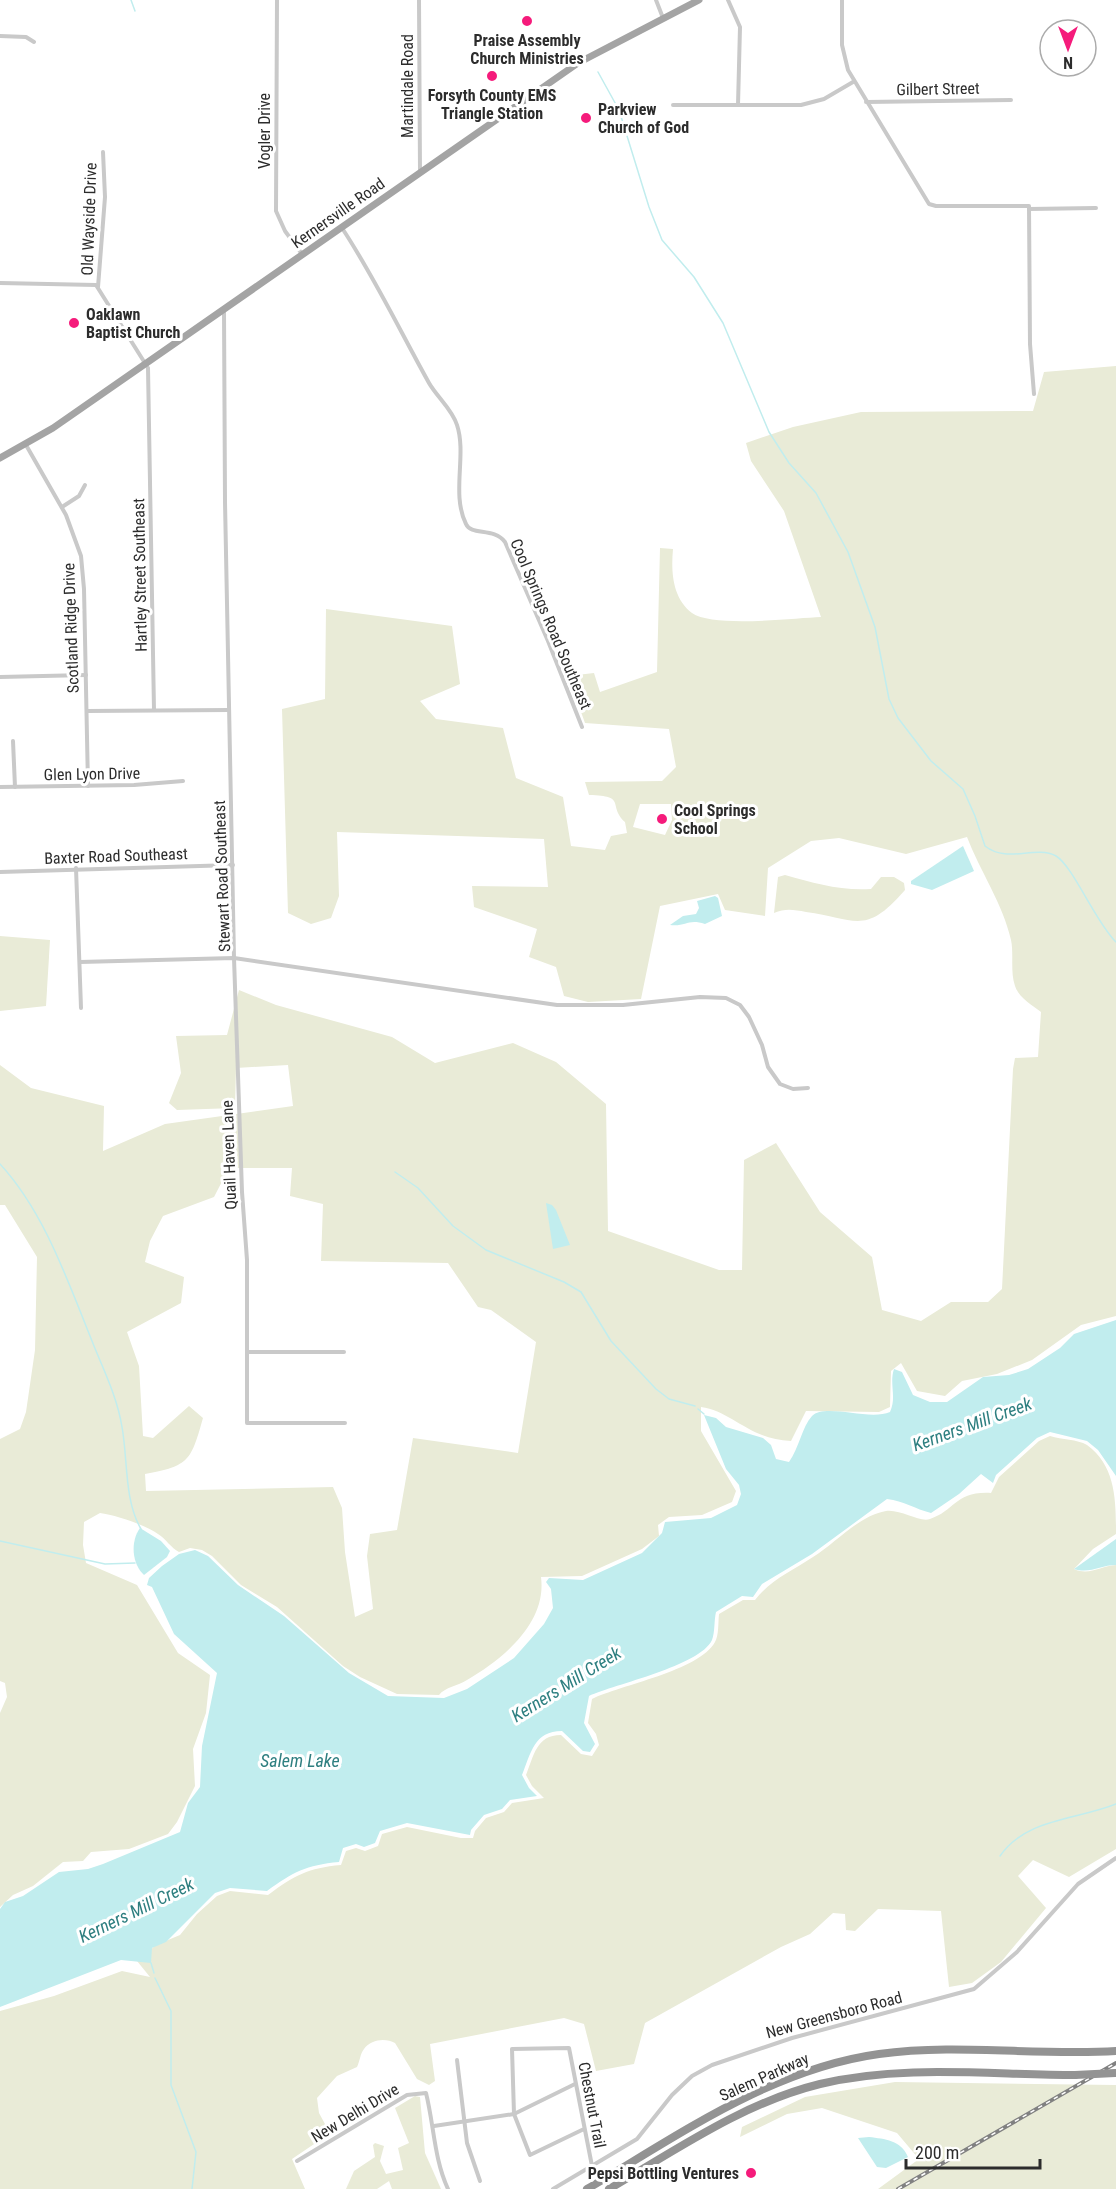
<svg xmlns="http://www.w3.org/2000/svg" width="1116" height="2189" font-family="'Roboto Condensed',sans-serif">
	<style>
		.green { fill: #e9ebd7; fill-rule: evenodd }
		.water { fill: #c1edee }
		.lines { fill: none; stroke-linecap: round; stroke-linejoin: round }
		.stream { stroke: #c1edee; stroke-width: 1.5 }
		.street { stroke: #c9c9c9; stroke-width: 4 }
		.primary { stroke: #a4a4a4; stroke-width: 7 }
		.highway { stroke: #939393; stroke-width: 8 }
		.rail-casing { stroke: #818181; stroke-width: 4 }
		.rail { stroke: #fff; stroke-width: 1.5; stroke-dasharray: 4.5; stroke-linecap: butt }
		.highway-bridge { stroke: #939393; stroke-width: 8 }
		.poi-dot { fill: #f51b7b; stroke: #fff; stroke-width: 2 }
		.labels { text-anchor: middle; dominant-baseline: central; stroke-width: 6; stroke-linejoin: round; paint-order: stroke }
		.poi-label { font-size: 16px; font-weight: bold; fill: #2c2c2c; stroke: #fff; text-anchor: start }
		.street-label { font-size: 16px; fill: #2c2c2c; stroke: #fff }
		.water-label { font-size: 18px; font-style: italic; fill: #2e7f80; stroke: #fff }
	</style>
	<rect width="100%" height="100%" fill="#fff"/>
	<g class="green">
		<path d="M1116 366V1316L1081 1325 1032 1360 997 1374 962 1381 945 1396 917 1391 901 1363 891 1371 890 1407 879 1412 806 1411 791 1441C750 1440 732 1411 701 1407V1431L736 1491 732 1502 702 1515 669 1517 658 1525 659 1536 642 1549 582 1576 541 1577C547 1623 503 1659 467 1680 458 1686 445 1687 439 1695L397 1694 360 1677 343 1666 277 1607 241 1585 212 1556 202 1550 190 1548 179 1552C171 1548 166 1539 158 1534 146 1525 115 1515 100 1513L84 1522 83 1545 86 1563 137 1585 178 1653 210 1675 206 1713 193 1749 195 1786 177 1822 168 1834 129 1849 91 1852 83 1861 63 1862 33 1886 13 1895 0 1907V1713L7 1697 5 1683 0 1681V1439L20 1429 26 1412 35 1350 37 1257 5 1205H0V1065L31 1088 104 1106 103 1151 165 1124 293 1106 288 1065 236 1068 235 1108 177 1110 169 1103 181 1073 176 1036 227 1035 239 990 276 1005 392 1037 435 1063 513 1043 556 1062 606 1104 608 1231 719 1270H742L744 1160 776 1143 820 1212 872 1257 882 1310 921 1321 951 1302H988L1002 1289 1013 1069 1015 1058 1038 1057 1041 1012C1032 1005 1019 998 1015 986 1010 972 1014 954 1011 940 1003 904 980 871 967 837L906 854 839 838 811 841 768 868 765 916 725 910 718 894 660 906 641 999 588 1002 564 996 556 967 529 957 537 929 474 907 472 886 548 887 544 839 337 832 339 896 331 918 311 924 288 913 282 709 325 699 326 609 452 626 460 684 420 701 436 719 503 728 516 778 563 797 571 846 605 850 611 836 627 833 625 822C607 805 628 796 589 795L585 782 662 781 676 767 669 729 585 723 568 676 594 673 600 692 657 672 660 548 673 549C671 571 672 598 692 613 713 628 794 618 821 617L784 511 751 461 746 443 793 427 861 412 1033 411 1044 372ZM640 804H671L672 820 665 835 633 827ZM229 1168H292L290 1196 323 1204 321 1261 448 1263 478 1307 491 1310 536 1342 518 1453 413 1438 397 1530 370 1534 367 1556 373 1609 355 1617 345 1552 342 1508 333 1487 146 1491 145 1474C190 1466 191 1460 203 1418L189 1406 153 1438 143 1436 139 1366 127 1332 181 1303 184 1277 145 1262 150 1241 163 1216 214 1197Z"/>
		<path d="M785 875C814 883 840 891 871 889L881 877H894L904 883 905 890C865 936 857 919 806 912 794 910 786 908 774 913L778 877Z"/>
		<polygon points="0,936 50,940 46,1006 0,1011"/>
		<path d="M1050 1436C1062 1440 1077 1439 1087 1445 1116 1466 1116 1501 1116 1534L1093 1549 1074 1569C1089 1576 1101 1566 1116 1565V1849L1069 1877 1033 1860 1018 1876 1046 1908 1001 1962 972 1983 949 1987 941 1911 878 1909 855 1931 846 1930 845 1914 833 1913 810 1934 781 1947 645 2023 634 2064 596 2071 584 2024 564 2018 430 2044 435 2081 429 2085 417 2079 395 2043C386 2038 371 2039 364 2049 360 2054 360 2061 357 2067L337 2076 317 2098 319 2113 325 2124 323 2138 292 2159 305 2189H0V2011L54 1996 122 1971 150 1977 137 1961 156 1945 180 1935 197 1914 217 1896 230 1891 268 1895C295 1875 308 1868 341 1865L346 1851 356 1848 365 1851 378 1846 382 1834 407 1827 461 1838H473L475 1831 486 1818 504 1812 512 1803 544 1798 532 1786 526 1775C534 1756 536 1735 561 1735L581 1754 592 1756 599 1745 596 1734 588 1723 592 1699C620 1685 699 1671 715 1642 719 1635 718 1623 719 1614L743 1600H755C770 1580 792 1571 813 1557 836 1543 858 1516 886 1511 901 1509 920 1523 930 1519 955 1511 955 1491 991 1493L999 1477 1039 1441Z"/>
		<polygon points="895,2082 1116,2085 1116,2189 878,2189 919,2159 897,2133 822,2108 787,2114 740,2137 742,2127 805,2097"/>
		<polygon points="415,2096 420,2097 425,2153 441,2189 392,2189 389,2181 377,2189 346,2189 354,2171 375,2157 373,2145 375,2143 384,2146 380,2161 386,2174 403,2170 398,2148 409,2143 395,2108"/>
	</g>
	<g class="water">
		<polygon points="963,846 974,871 932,890 911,884 911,881"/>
		<path d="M715 896 718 898 722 916 705 924C688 918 686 927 670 925L683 916 696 914 699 908 697 901Z"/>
		<polygon points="546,1203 552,1205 556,1210 570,1245 553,1249"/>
		<path d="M1116 1320V1476L1098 1450 1087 1441 1050 1432 1037 1438 996 1475 993 1483 981 1474 959 1494 931 1513C915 1509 904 1501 887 1499L812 1554 762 1584 753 1597 742 1596 716 1612C714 1620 715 1633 712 1640 700 1666 615 1684 589 1696L584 1723 595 1744 590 1752 583 1751 562 1731C534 1731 531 1753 522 1775L529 1788 537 1796 510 1800 502 1809 484 1815 471 1830 470 1835 407 1823 380 1831 375 1843 364 1847 356 1844 343 1848 339 1862C306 1865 293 1872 267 1891L230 1888 215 1893 166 1942 152 1948 151 1963 121 1960 0 2007V1909L5 1902 23 1896 59 1872 88 1869 103 1864 180 1832 188 1803 200 1787 202 1746 217 1673 174 1634 152 1587 147 1585 149 1578 162 1566 179 1554 195 1550 208 1556 238 1585 284 1616 349 1673 388 1696 444 1698 467 1689 514 1658 544 1624 553 1608 551 1589 546 1582 549 1578 583 1580 642 1553 662 1533 665 1522 711 1518 737 1505 741 1494 739 1485 726 1469 704 1415 716 1418 726 1427 763 1438 771 1445 776 1459 789 1462C799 1448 802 1427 812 1416 825 1403 869 1421 890 1412 897 1397 889 1384 894 1369L902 1372 913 1395 930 1402H947L983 1377 1009 1375 1028 1369 1060 1348 1074 1334Z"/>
		<path d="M140 1528 161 1541 170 1551 167 1557 144 1575C132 1564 130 1542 140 1528Z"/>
		<path d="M1116 1539V1565C1101 1565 1090 1574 1074 1569Z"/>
		<path d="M869 2137C885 2139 901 2140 908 2157L886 2168 877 2167 858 2138Z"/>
	</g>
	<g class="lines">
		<g class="stream">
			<polyline points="131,0 135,11"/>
			<path d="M598 72 619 110 649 207 662 240 694 277 723 323 769 432 789 463 816 493 848 552 875 627 889 699 898 718 931 761 963 789 975 816 985 846C1008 864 1034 845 1056 856 1073 866 1096 923 1116 942"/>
			<path d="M0 1164C45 1213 68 1282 92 1341 103 1369 117 1396 122 1427 128 1460 124 1500 141 1529"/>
			<polyline points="395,1172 418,1188 453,1226 486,1250 564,1282 581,1292 611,1341 656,1389 669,1399 695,1406"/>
			<polyline points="698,1409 704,1414"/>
			<polyline points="0,1541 105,1564 135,1563"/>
			<path d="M1000 1856C1026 1818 1077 1820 1116 1804"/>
			<polyline points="151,1963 154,1973"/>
			<polyline points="155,1978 171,2011 171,2085 196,2152 192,2189"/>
		</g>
		<g class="street">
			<polyline points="277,0 276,211 285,231 302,254"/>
			<polyline points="419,0 420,172"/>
			<polyline points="656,0 663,18"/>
			<polyline points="728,0 740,27 738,105"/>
			<polyline points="842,0 842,45 848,70 929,204 936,206 1029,206 1030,344 1034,394"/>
			<polyline points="0,36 26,37 34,42"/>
			<polyline points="866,102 1011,100"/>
			<polyline points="673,105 801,105 824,99 853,82"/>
			<polyline points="1029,209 1096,208"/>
			<path d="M342 228C375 278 400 331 429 383 437 397 452 409 457 425 467 455 451 494 466 524 471 536 494 527 505 542L548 641 582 727"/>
			<polyline points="0,283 96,285 148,368 154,710"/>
			<polyline points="98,287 105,197 103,152"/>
			<polyline points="224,310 225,502 234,958 242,1192 247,1260 247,1423 345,1423"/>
			<polyline points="26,445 66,515 81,556 84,589 88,786"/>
			<polyline points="62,507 79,496 85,485"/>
			<polyline points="0,677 86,675"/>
			<polyline points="87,711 229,710"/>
			<polyline points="13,741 15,787"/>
			<polyline points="0,787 134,785 183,781"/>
			<polyline points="76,868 81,1008"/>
			<polyline points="0,872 233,865"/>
			<polyline points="80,962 234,958 557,1005 623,1005 700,997 726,998 740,1005 749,1017 762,1045 768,1067 780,1084 793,1089 808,1088"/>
			<polyline points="247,1352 344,1352"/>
			<polyline points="457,2060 467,2143 480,2181"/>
			<polyline points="434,2126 514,2114 575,2084"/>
			<polyline points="584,2129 530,2155 514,2114 512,2049 569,2048 592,2166"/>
			<path d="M297 2161 407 2095 426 2093C434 2125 434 2159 448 2189"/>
			<polyline points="553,2189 637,2139 672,2095 692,2076 712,2065 792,2038 974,1989 1017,1952 1078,1884 1116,1858"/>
		</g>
		<polyline class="primary" points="0,458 53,428 578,63 699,0"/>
		<g class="highway">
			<path d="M587 2189C679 2135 771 2069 879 2054 957 2043 1037 2056 1116 2051"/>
			<path d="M609 2189C676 2150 743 2103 820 2084 903 2064 990 2075 1075 2075"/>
		</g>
		<defs>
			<polyline id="rail" points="898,2189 1116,2063"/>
		</defs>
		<use href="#rail" class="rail-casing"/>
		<use href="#rail" class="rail"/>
		<polyline class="highway-bridge" points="1075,2075 1115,2073"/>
	</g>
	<g class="poi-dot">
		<circle cx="527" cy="21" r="6"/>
		<circle cx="492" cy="76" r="6"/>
		<circle cx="586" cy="118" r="6"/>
		<circle cx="74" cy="323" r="6"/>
		<circle cx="662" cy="819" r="6"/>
		<circle cx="751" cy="2173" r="6"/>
	</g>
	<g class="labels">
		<g class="poi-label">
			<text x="527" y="40" text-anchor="middle">Praise Assembly<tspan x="527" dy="18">Church Ministries</tspan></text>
			<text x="492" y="95" text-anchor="middle">Forsyth County EMS<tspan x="492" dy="18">Triangle Station</tspan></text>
			<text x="598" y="109">Parkview<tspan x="598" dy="18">Church of God</tspan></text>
			<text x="86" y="314">Oaklawn<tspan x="86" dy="18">Baptist Church</tspan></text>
			<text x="674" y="810">Cool Springs<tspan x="674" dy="18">School</tspan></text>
			<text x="739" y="2173" text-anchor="end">Pepsi Bottling Ventures</text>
		</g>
		<g class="street-label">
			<text transform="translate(407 86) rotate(-90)">Martindale Road</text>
			<text transform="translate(938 89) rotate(-1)">Gilbert Street</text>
			<text transform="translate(264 131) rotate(-90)">Vogler Drive</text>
			<text transform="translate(338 213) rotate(-35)">Kernersville Road</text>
			<text transform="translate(89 219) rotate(-88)">Old Wayside Drive</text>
			<text transform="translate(140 575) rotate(-91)">Hartley Street Southeast</text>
			<text transform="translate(551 624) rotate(67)">Cool Springs Road Southeast</text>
			<text transform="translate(71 628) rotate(-92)">Scotland Ridge Drive</text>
			<text transform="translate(92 774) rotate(-1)">Glen Lyon Drive</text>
			<text transform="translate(116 856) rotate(-2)">Baxter Road Southeast</text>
			<text transform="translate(222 876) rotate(-92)">Stewart Road Southeast</text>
			<text transform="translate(229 1155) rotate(-92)">Quail Haven Lane</text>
			<text transform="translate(834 2015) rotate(-15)">New Greensboro Road</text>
			<text transform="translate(764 2077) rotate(-24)">Salem Parkway</text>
			<text transform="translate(592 2105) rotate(79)">Chestnut Trail</text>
			<text transform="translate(355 2113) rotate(-31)">New Delhi Drive</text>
		</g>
		<g class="water-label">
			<text transform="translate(972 1424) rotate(-20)">Kerners Mill Creek</text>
			<text transform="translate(566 1684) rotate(-32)">Kerners Mill Creek</text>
			<text x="300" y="1760">Salem Lake</text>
			<text transform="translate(136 1910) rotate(-26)">Kerners Mill Creek</text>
		</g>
	</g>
	<g transform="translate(1068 48) rotate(180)"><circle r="28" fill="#ffffff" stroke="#ababab" stroke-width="1.5"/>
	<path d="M0-4.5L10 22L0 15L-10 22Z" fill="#f51b7b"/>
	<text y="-9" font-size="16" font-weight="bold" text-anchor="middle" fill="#2c2c2c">N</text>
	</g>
	<path d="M906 2159v9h134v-9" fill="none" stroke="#2c2c2c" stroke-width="3"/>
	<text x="915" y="2159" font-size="18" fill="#2c2c2c" stroke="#ffffff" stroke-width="4.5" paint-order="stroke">200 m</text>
</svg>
